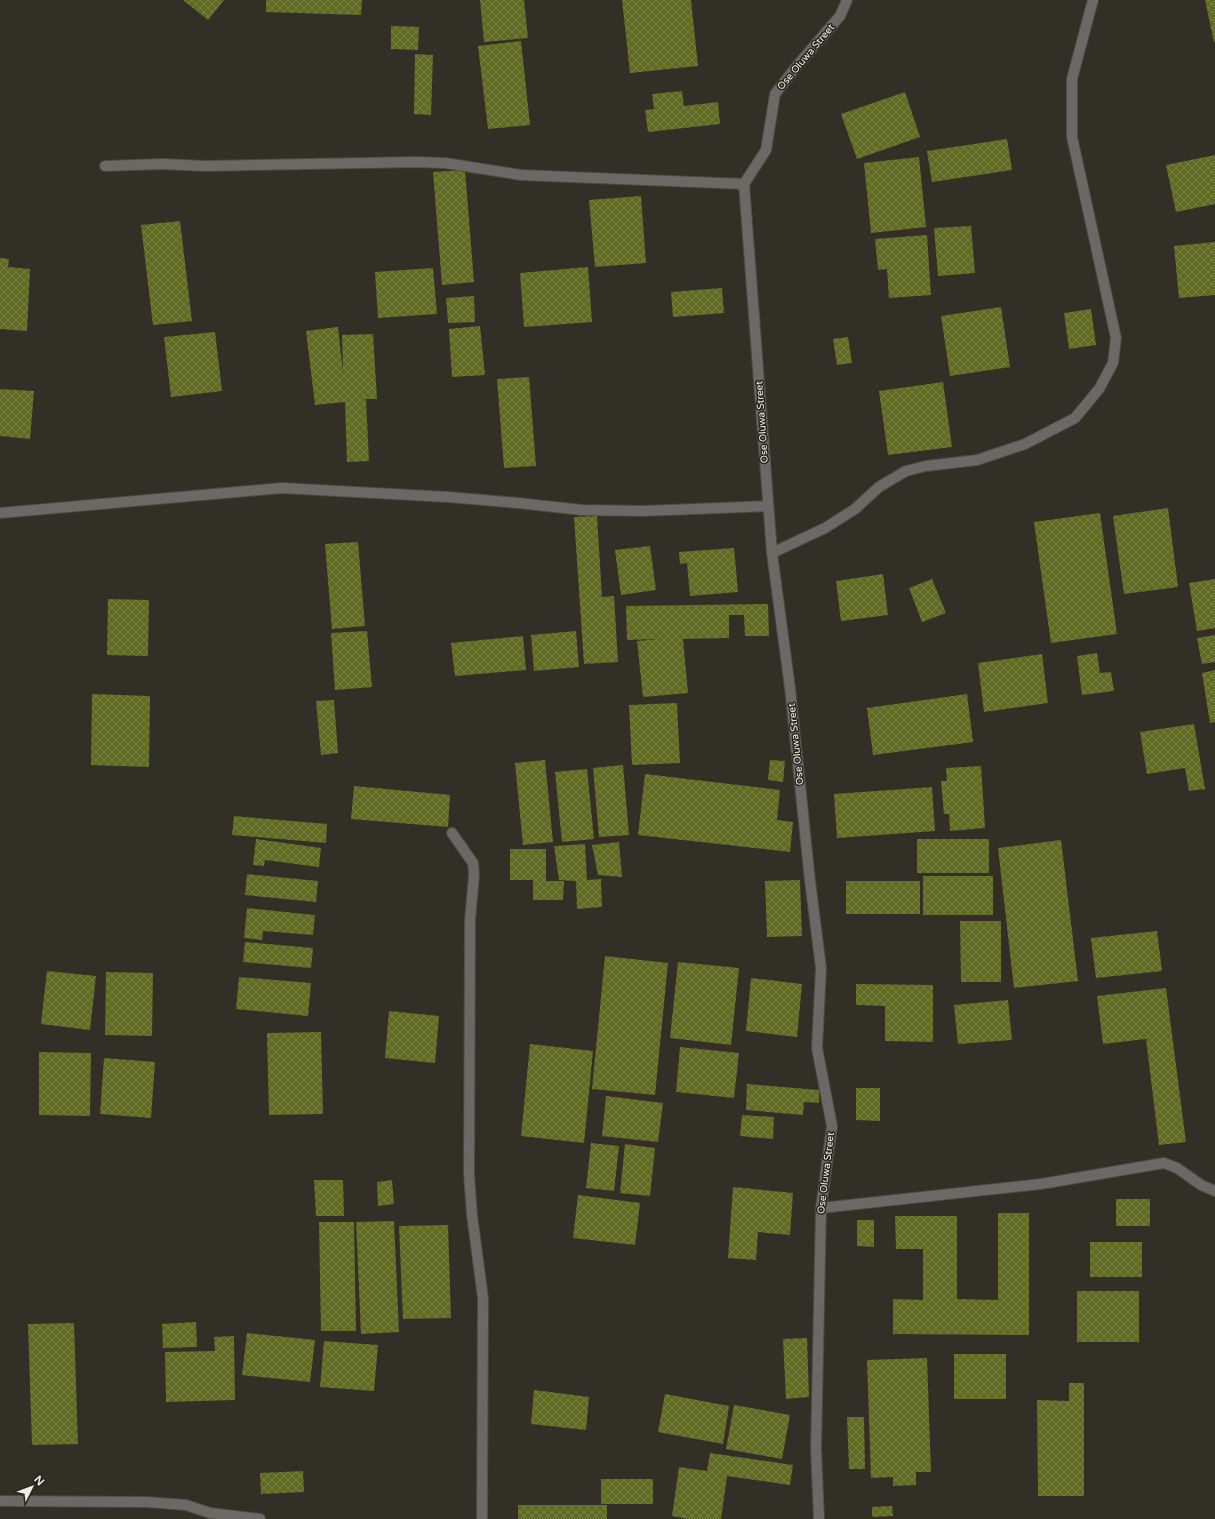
<svg xmlns="http://www.w3.org/2000/svg" width="1215" height="1519" font-family="'Varela Round',sans-serif">
	<style>
		.building { fill: url(#building-cross-hatch) }
		.lines { fill: none; stroke-linecap: round; stroke-linejoin: round }
		.street-casing { stroke: #4d4a42; stroke-width: 12 }
		.street { stroke: #6c6866; stroke-width: 10 }
		.labels { text-anchor: middle; dominant-baseline: central; stroke-width: 3; stroke-linejoin: round; paint-order: stroke }
		.street-label { font-size: 10px; fill: #f0eee9; stroke: #28251d }
	</style>
	<defs>
		<pattern id="building-cross-hatch" width="8" height="8" patternUnits="userSpaceOnUse"><rect width="8" height="8" fill="#5f6a23"/><path d="M0 0l8 8M0 8l8-8" fill="none" stroke="#768043"/></pattern>
	</defs>
	<rect width="100%" height="100%" fill="#322f27"/>
	<g class="building">
		<polygon points="183,0 224,0 208,20"/>
		<polygon points="266,0 362,0 361,15 266,12"/>
		<polygon points="480,0 524,0 528,38 484,42"/>
		<polygon points="622,0 691,0 698,66 630,73"/>
		<polygon points="1205,0 1215,0 1215,42 1214,42"/>
		<polygon points="391,26 419,27 418,50 391,49"/>
		<polygon points="521,41 530,125 488,129 478,46"/>
		<polygon points="415,54 433,55 431,115 414,114"/>
		<polygon points="682,91 684,106 718,102 720,124 648,132 645,110 654,109 652,94"/>
		<polygon points="905,92 920,137 857,159 841,114"/>
		<polygon points="1007,139 1012,170 932,182 927,151"/>
		<polygon points="1215,155 1215,204 1176,212 1166,165"/>
		<polygon points="919,157 926,227 871,233 864,163"/>
		<polygon points="465,170 474,282 442,285 433,172"/>
		<polygon points="641,196 646,263 595,267 589,200"/>
		<polygon points="180,221 192,321 153,325 141,225"/>
		<polygon points="971,226 975,273 938,276 934,228"/>
		<polygon points="927,235 931,295 889,298 887,269 878,270 875,239"/>
		<polygon points="1215,242 1215,295 1179,298 1174,246"/>
		<polygon points="0,258 9,259 8,267 30,269 27,331 0,329"/>
		<polygon points="588,267 592,322 524,327 520,273"/>
		<polygon points="433,268 437,314 378,318 375,272"/>
		<polygon points="722,288 724,313 673,317 671,292"/>
		<polygon points="474,296 475,322 448,323 446,298"/>
		<polygon points="1001,307 1010,367 950,376 941,316"/>
		<polygon points="1091,309 1096,345 1069,349 1064,313"/>
		<polygon points="480,326 485,375 452,377 449,329"/>
		<polygon points="338,327 343,373 342,335 373,334 377,399 366,399 369,461 347,462 345,402 315,405 306,331"/>
		<polygon points="215,332 222,391 171,397 164,337"/>
		<polygon points="848,337 852,363 837,365 833,339"/>
		<polygon points="529,377 536,466 504,468 497,379"/>
		<polygon points="943,382 952,447 888,455 879,391"/>
		<polygon points="0,389 34,391 30,439 0,436"/>
		<polygon points="1168,508 1178,587 1124,594 1113,516"/>
		<polygon points="1100,513 1117,634 1051,643 1034,522"/>
		<polygon points="597,516 602,597 614,596 618,662 584,664 574,517"/>
		<polygon points="358,542 365,626 332,629 325,544"/>
		<polygon points="650,546 656,590 621,595 615,550"/>
		<polygon points="734,548 738,592 690,596 687,563 680,564 679,552"/>
		<polygon points="883,574 888,615 841,621 836,581"/>
		<polygon points="932,579 946,613 922,622 909,588"/>
		<polygon points="1215,579 1215,628 1197,631 1189,583"/>
		<polygon points="108,599 149,600 148,656 107,655"/>
		<polygon points="768,604 769,636 745,636 744,615 729,615 729,638 683,639 688,693 643,697 637,641 659,639 627,640 626,606"/>
		<polygon points="367,631 372,687 335,690 331,633"/>
		<polygon points="576,631 579,667 534,671 531,635"/>
		<polygon points="1215,635 1215,662 1202,664 1197,638"/>
		<polygon points="523,636 526,670 455,676 451,643"/>
		<polygon points="1097,653 1100,673 1111,672 1114,691 1082,695 1077,656"/>
		<polygon points="1042,654 1048,703 984,712 978,663"/>
		<polygon points="1215,670 1215,722 1210,723 1202,673"/>
		<polygon points="92,694 150,696 149,767 91,765"/>
		<polygon points="967,694 973,742 873,755 867,708"/>
		<polygon points="334,700 338,753 321,755 316,701"/>
		<polygon points="677,703 680,763 632,765 629,705"/>
		<polygon points="1194,724 1205,789 1189,791 1185,768 1147,774 1140,732"/>
		<polygon points="545,760 553,842 523,845 515,763"/>
		<polygon points="770,760 785,761 783,782 768,780"/>
		<polygon points="623,765 629,835 599,837 593,768"/>
		<polygon points="981,766 985,828 950,831 949,814 944,814 941,781 947,781 946,768"/>
		<polygon points="587,769 594,839 562,842 555,772"/>
		<polygon points="645,774 780,790 777,820 793,822 790,852 638,835"/>
		<polygon points="354,786 450,795 448,827 351,819"/>
		<polygon points="932,787 935,831 837,838 834,794"/>
		<polygon points="234,816 327,824 326,843 232,835"/>
		<polygon points="256,839 321,848 319,867 265,860 264,866 253,865"/>
		<rect x="917" y="839" width="72" height="34"/>
		<polygon points="1061,840 1078,981 1014,988 998,848"/>
		<polygon points="619,842 622,877 598,875 592,845"/>
		<polygon points="585,844 587,880 601,879 602,907 577,909 576,881 559,880 554,846"/>
		<polygon points="510,849 546,849 546,881 564,881 563,900 533,900 533,880 510,880"/>
		<polygon points="247,874 318,881 316,902 245,895"/>
		<rect x="923" y="876" width="70" height="39"/>
		<polygon points="800,880 802,936 767,937 765,881"/>
		<rect x="846" y="881" width="74" height="33"/>
		<polygon points="247,908 315,915 313,935 263,931 262,940 244,938"/>
		<polygon points="960,921 1001,921 1001,982 961,982"/>
		<polygon points="1157,931 1162,971 1096,978 1091,938"/>
		<polygon points="245,942 313,948 311,968 243,962"/>
		<polygon points="605,956 668,963 655,1095 592,1089"/>
		<polygon points="678,962 739,968 731,1045 670,1038"/>
		<polygon points="47,971 96,976 90,1030 41,1024"/>
		<polygon points="106,972 153,973 152,1036 105,1035"/>
		<polygon points="239,977 311,983 308,1016 236,1009"/>
		<polygon points="751,978 802,984 797,1037 746,1031"/>
		<polygon points="856,984 933,985 933,1042 885,1041 885,1006 856,1005"/>
		<polygon points="1166,988 1186,1142 1159,1145 1146,1039 1103,1044 1097,996"/>
		<polygon points="1008,1000 1012,1040 958,1044 954,1005"/>
		<polygon points="389,1011 439,1016 435,1063 385,1058"/>
		<polygon points="321,1032 323,1114 269,1115 267,1033"/>
		<polygon points="530,1044 593,1051 584,1143 521,1136"/>
		<polygon points="680,1047 739,1053 734,1098 676,1092"/>
		<polygon points="39,1052 91,1053 90,1116 39,1115"/>
		<polygon points="104,1058 155,1062 151,1118 100,1114"/>
		<polygon points="747,1084 819,1090 819,1103 804,1102 803,1115 746,1110"/>
		<polygon points="856,1088 880,1088 880,1121 856,1120"/>
		<polygon points="606,1096 663,1103 658,1142 602,1136"/>
		<polygon points="742,1115 774,1117 773,1139 740,1136"/>
		<polygon points="591,1143 619,1146 614,1191 586,1188"/>
		<polygon points="625,1144 655,1148 650,1196 620,1193"/>
		<polygon points="314,1180 343,1180 344,1216 316,1216"/>
		<polygon points="392,1180 394,1204 378,1206 377,1182"/>
		<polygon points="733,1187 793,1193 790,1235 758,1232 756,1260 728,1258"/>
		<polygon points="578,1195 640,1203 635,1245 573,1238"/>
		<rect x="1116" y="1199" width="34" height="27"/>
		<polygon points="998,1213 1029,1213 1029,1335 893,1334 893,1299 923,1300 923,1249 896,1249 895,1216 957,1216 957,1299 998,1300"/>
		<polygon points="857,1220 874,1220 874,1247 857,1246"/>
		<polygon points="394,1221 399,1332 361,1334 356,1222"/>
		<polygon points="319,1222 354,1222 356,1331 321,1331"/>
		<polygon points="448,1225 451,1318 403,1319 399,1226"/>
		<rect x="1090" y="1242" width="52" height="35"/>
		<rect x="1077" y="1291" width="62" height="51"/>
		<polygon points="196,1322 197,1347 163,1348 162,1324"/>
		<polygon points="74,1323 78,1444 32,1445 28,1324"/>
		<polygon points="247,1333 315,1340 310,1382 242,1375"/>
		<polygon points="234,1336 235,1400 166,1402 165,1352 215,1351 214,1337"/>
		<polygon points="807,1338 809,1397 786,1399 783,1339"/>
		<polygon points="324,1341 378,1345 374,1391 320,1387"/>
		<rect x="954" y="1354" width="52" height="45"/>
		<polygon points="927,1358 931,1472 916,1472 916,1485 893,1486 893,1477 871,1478 867,1360"/>
		<polygon points="1069,1383 1084,1383 1084,1496 1038,1496 1037,1400 1069,1401"/>
		<polygon points="534,1390 589,1397 586,1430 531,1424"/>
		<polygon points="665,1394 729,1406 723,1444 658,1432"/>
		<polygon points="734,1405 790,1415 782,1459 726,1449"/>
		<polygon points="847,1417 864,1417 865,1469 849,1469"/>
		<polygon points="710,1453 793,1465 790,1485 727,1476 721,1519 688,1519 672,1516 679,1467 707,1471"/>
		<polygon points="303,1471 304,1492 261,1494 260,1473"/>
		<rect x="601" y="1479" width="52" height="25"/>
		<rect x="518" y="1505" width="89" height="14"/>
		<polygon points="892,1506 893,1516 872,1517 872,1507"/>
	</g>
	<g class="lines">
		<defs>
			<g id="street">
				<polyline points="105,166 162,164 205,166 415,162 445,163 521,175 744,184"/>
				<polyline points="0,513 282,488 448,497 518,503 582,510 643,511 768,506"/>
				<polyline points="772,553 825,528 855,509 879,487 906,471 926,466 977,460 1025,444 1075,418 1099,389 1113,363 1116,338 1072,137 1072,79 1093,0"/>
				<polyline points="452,833 473,863 474,875 470,920 469,1174 472,1215 483,1298 482,1519"/>
				<polyline points="821,1208 1041,1184 1164,1163 1177,1168 1201,1185 1215,1191"/>
				<polyline points="0,1501 147,1502 186,1505 210,1513 260,1519"/>
				<polyline points="819,1519 816,1449 821,1208 832,1126 817,1048 821,968 810,881 790,688 772,553 744,184 766,150 775,94 796,67 840,16 847,0"/>
			</g>
		</defs>
		<use href="#street" class="street-casing"/>
		<use href="#street" class="street"/>
	</g>
	<g class="labels">
		<g class="street-label">
			<text transform="translate(806 57) rotate(-50)">Ose Oluwa Street</text>
			<text transform="translate(762 422) rotate(-94)">Ose Oluwa Street</text>
			<text transform="translate(796 744) rotate(-96)">Ose Oluwa Street</text>
			<text transform="translate(826 1173) rotate(-83)">Ose Oluwa Street</text>
		</g>
	</g>
	<g transform="translate(32 1487) rotate(48)" stroke="#28251d" stroke-width="3" paint-order="stroke">
	<path d="M0-3L7 15L0 10L-7 15Z" fill="#f0eee9"/>
	<text y="-6" font-size="11" font-weight="bold" text-anchor="middle" fill="#f0eee9">N</text>
	</g>
</svg>
